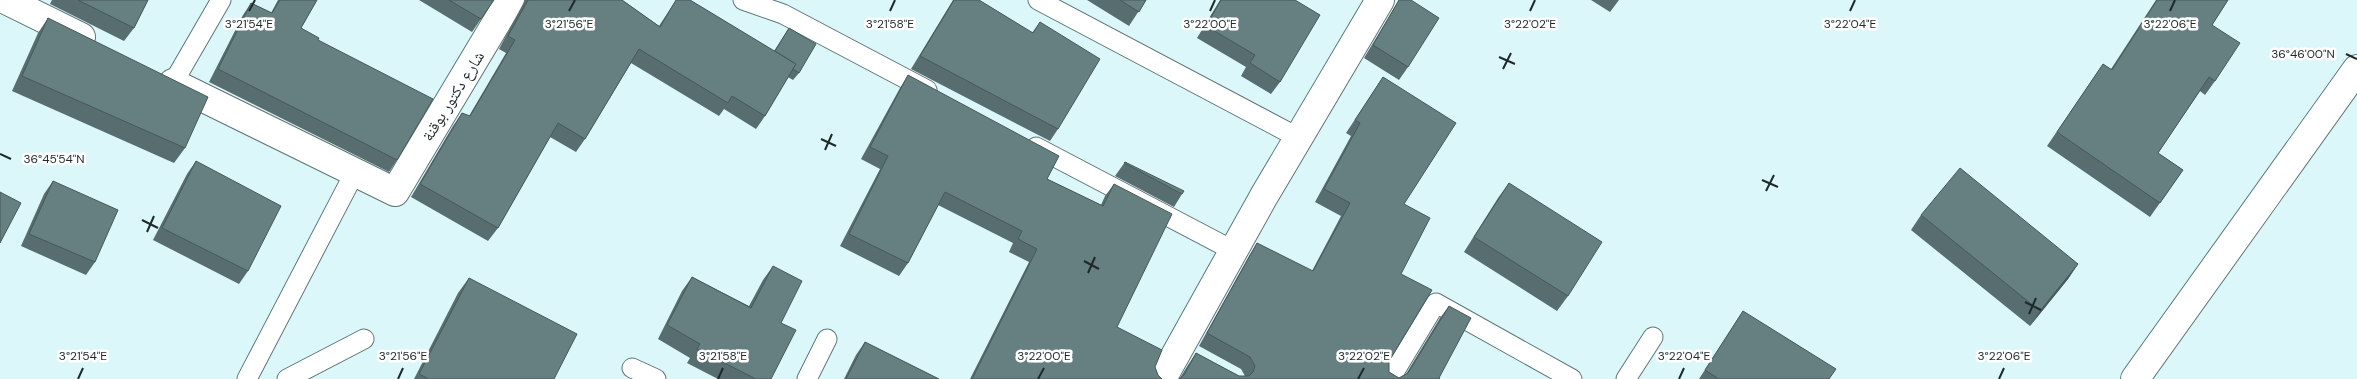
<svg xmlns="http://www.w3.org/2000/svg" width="2357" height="379" font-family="'DM Sans','Noto Naskh Arabic',sans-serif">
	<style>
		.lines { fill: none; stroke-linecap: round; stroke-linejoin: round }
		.lane-casing { stroke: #5e7779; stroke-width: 21 }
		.street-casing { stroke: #5e7779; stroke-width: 30 }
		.lane { stroke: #fff; stroke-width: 19 }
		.street { stroke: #fff; stroke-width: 28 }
		.wall { fill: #586d6f }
		.shaded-wall { fill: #47595a }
		.building { fill: #667f81; stroke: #47595a }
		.ticks { fill: none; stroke: #1f292a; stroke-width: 2 }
		.labels { text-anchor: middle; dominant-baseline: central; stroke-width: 5; stroke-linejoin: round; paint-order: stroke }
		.street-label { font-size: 16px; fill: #1f292a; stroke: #fefefe }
		.ticks-label { font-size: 12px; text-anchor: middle; fill: #1f292a; stroke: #fefefe; stroke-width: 5; stroke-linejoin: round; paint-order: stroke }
	</style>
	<rect width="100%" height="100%" fill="#dbf7f9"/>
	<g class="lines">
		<defs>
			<g id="lane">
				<polyline points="743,0 783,14 927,90"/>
				<polyline points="1038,0 1299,138"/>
				<polyline points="173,83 221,0"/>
				<polyline points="1036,147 1234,251"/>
				<polyline points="632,368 656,379"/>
				<polyline points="247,379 355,172"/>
				<polyline points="287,379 364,339"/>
				<polyline points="807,379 827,339"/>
				<polyline points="1390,379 1436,303 1572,379"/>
				<polyline points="1626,379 1653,337"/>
			</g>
			<g id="street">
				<polyline points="6,0 81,37"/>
				<polyline points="173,83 395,192 510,0"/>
				<polyline points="1162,379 1264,196 1380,0"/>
				<polyline points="2135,379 2357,69"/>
			</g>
		</defs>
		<use href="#lane" class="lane-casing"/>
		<use href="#street" class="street-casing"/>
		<use href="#lane" class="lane"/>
		<use href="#street" class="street"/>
	</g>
	<g class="wall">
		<polygon points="52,0 148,0 134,28 124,41 50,4"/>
		<polygon points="278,0 317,0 301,28 318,40 397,160 389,172 209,82 243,15 251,3 271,13"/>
		<polygon points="419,0 494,0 472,32"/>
		<polygon points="525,0 622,0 659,26 676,0 690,0 774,51 789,28 799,73 793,80 788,77 765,116 756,129 724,109 719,116 631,63 585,139 576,152 550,137 498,228 488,241 411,197 453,126 462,113 469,116 506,53 499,49"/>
		<polygon points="953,0 979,0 1032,33 1040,22 1058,129 1050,141 911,69"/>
		<polygon points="1087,0 1146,0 1129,26"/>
		<polygon points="1220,0 1295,0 1280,82 1271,94 1241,76 1246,67 1197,38"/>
		<polygon points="1399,0 1411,0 1408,67 1399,80 1364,58"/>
		<polygon points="1591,0 1619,0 1610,12"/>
		<polygon points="2156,0 2228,0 2212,25 2215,81 2205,95 2200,91 2158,153 2183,170 2150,217 2047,146 2103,64 2111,69"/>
		<polygon points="48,18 185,148 174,163 12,91 38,33"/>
		<polygon points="908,75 1047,179 1101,205 1105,196 1114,184 1117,327 1155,367 1158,375 1162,379 970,379 1029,262 1009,252 1013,243 938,205 908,263 899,276 840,246 880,169 861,159 900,88"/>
		<polygon points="1383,77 1404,204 1401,274 1389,361 1389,372 1399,378 1406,374 1440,318 1449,306 1439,378 1180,378 1188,365 1196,353 1239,376 1245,376 1241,369 1199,346 1249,256 1257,243 1312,271 1341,216 1315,202 1351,136 1346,133"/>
		<polygon points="196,161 248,271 239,284 153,240 187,174"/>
		<polygon points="1125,162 1182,194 1174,207 1115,176"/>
		<polygon points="53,181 95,262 86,275 21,246 44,194"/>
		<polygon points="1509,183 1568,296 1557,311 1464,252 1498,198"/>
		<polygon points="1921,215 2078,264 2068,279 2030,326 1911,230"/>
		<polygon points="773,266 781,323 771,379 718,379 687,363 690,358 658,339 682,291 692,277 749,306 763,280"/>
		<polygon points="469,278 554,379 414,379 458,293"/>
		<polygon points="1743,311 1829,379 1699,379"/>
		<polygon points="865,342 939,379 844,379 856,355"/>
	</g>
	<polygon class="shaded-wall" points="2078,264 2068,279 2030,326 2040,311"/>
	<g class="building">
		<polygon points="78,0 148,0 134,28"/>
		<polygon points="280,0 317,0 301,28 319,38 318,40 433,99 397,160 218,69 251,3 272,13"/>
		<polygon points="449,0 494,0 481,19"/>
		<polygon points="528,0 622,0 660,27 676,0 690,0 796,64 765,116 732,96 728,103 639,49 585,139 558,123 498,228 420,184 462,113 470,116 515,40 508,36"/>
		<polygon points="954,0 979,0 1033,33 1040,22 1100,59 1058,129 920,56"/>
		<polygon points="1120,0 1146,0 1139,12"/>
		<polygon points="1221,0 1295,0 1320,15 1280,82 1250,63 1255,55 1206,26"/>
		<polygon points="1399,0 1411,0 1439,18 1408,67 1373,45"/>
		<polygon points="2157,0 2228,0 2212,25 2240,43 2215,81 2209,77 2158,153 2183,170 2160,203 2057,132 2103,64 2112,70"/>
		<polygon points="48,18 208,97 185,148 22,76"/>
		<polygon points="789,28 816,44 799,73 793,69 796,64 775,51"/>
		<polygon points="908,75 1059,156 1047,179 1103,206 1114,184 1172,214 1117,327 1162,350 1155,367 1158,375 1162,379 972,379 1037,249 1018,239 1022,231 945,192 908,263 849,234 888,156 870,147"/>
		<polygon points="1383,77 1456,123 1404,204 1430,218 1401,274 1432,290 1389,361 1389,372 1399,378 1408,373 1449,306 1471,318 1439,378 1440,379 1179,379 1184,375 1196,353 1239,376 1249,376 1253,372 1255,366 1250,357 1207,333 1257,243 1313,271 1350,203 1324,189 1360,123 1355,120"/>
		<polygon points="196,161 281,206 248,271 162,228"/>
		<polygon points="1125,162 1184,191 1182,194 1124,163"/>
		<polygon points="1960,168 2078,264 2040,311 1921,215"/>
		<polygon points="53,181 118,210 95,262 29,234"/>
		<polygon points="1509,183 1602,242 1568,296 1474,237"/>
		<polygon points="0,192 21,203 0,243"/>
		<polygon points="773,266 802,281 781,323 796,330 771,379 756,379 697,349 700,344 667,325 692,277 751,308"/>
		<polygon points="469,278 577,334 554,379 429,379 419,374"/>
		<polygon points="1743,311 1836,369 1829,379 1719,379 1705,370"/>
		<polygon points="865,342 939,379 846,379"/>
	</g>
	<path class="ticks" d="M249 11 255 0M569 11 575 0M890 11 895 0M1210 11 1215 0M1530 11 1535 0M1850 11 1855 0M2170 11 2175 0M2346 54 2357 59M1499 57 1515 64M1503 69 1511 53M821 139 836 146M825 150 832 134M0 154 11 159M1762 180 1778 187M1766 191 1774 175M142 220 158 228M147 232 154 216M1084 261 1099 269M1088 273 1095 257M2025 302 2041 310M2029 314 2036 298M78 379 83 368M398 379 403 368M718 379 723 368M1038 379 1044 368M1358 379 1364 368M1679 379 1684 368M1999 379 2004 368"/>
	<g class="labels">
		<g class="street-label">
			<text transform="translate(453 96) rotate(-58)">شارع دكتور بوقنة</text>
		</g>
	</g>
	<g class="ticks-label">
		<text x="249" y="28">3°21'54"E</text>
		<text x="569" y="28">3°21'56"E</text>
		<text x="890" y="28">3°21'58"E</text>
		<text x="1210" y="28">3°22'00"E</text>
		<text x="1530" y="28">3°22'02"E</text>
		<text x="1850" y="28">3°22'04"E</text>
		<text x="2170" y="28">3°22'06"E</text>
		<text x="2303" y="58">36°46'00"N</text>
		<text x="54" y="163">36°45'54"N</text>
		<text x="83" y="360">3°21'54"E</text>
		<text x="403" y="360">3°21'56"E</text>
		<text x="723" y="360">3°21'58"E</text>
		<text x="1044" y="360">3°22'00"E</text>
		<text x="1364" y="360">3°22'02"E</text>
		<text x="1684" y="360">3°22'04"E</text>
		<text x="2004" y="360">3°22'06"E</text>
	</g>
</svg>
